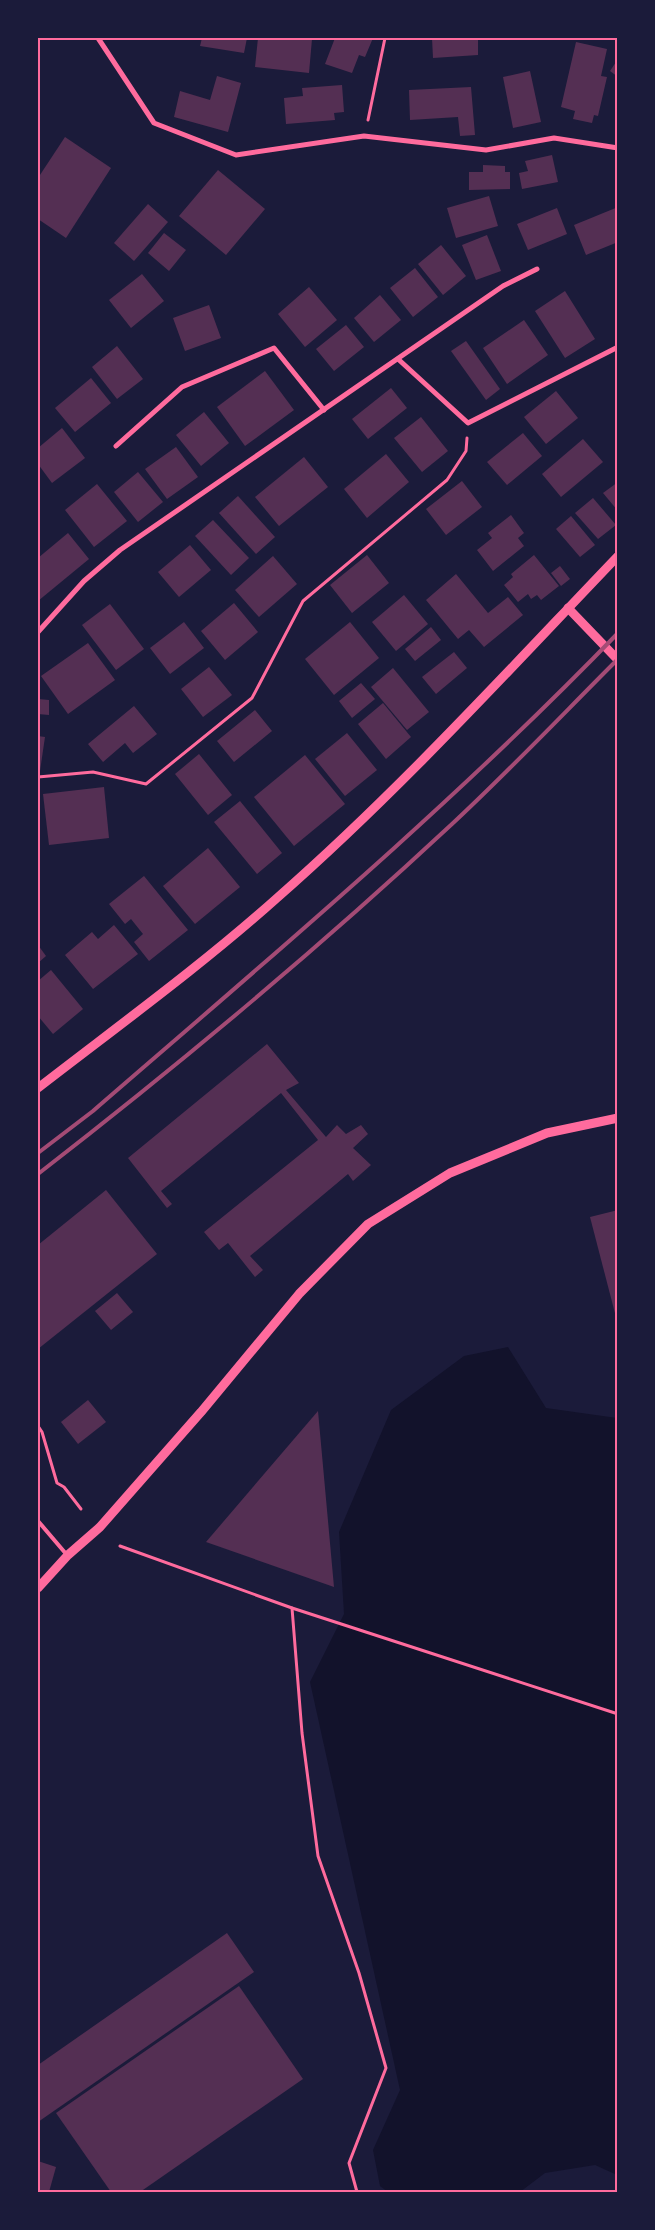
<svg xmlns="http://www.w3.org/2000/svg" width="655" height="2230" font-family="'Golos Text',sans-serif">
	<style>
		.water { fill: #12122b }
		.building { fill: #542f53 }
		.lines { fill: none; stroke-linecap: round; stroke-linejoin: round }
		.path { stroke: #ff6b9d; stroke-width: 3 }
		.service { stroke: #ff6b9d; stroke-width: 4 }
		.minor { stroke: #ff6b9d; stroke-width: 5 }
		.tertiary { stroke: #ff6b9d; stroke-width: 9 }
		.rail { stroke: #a44b75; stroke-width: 4 }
		.neatline { fill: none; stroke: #ff6b9d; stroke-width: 2 }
	</style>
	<rect width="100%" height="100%" fill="#1b1b3a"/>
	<polygon class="water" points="508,1347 546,1408 617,1418 617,2175 595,2165 545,2173 520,2192 388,2192 380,2186 373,2150 400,2090 310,1682 344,1614 339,1532 391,1410 464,1356"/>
	<g class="building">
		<polygon points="202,38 247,38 244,53 200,46"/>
		<polygon points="258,38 312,39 309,73 255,67"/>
		<polygon points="335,38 373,38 365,57 359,55 352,73 325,64"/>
		<polygon points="432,38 478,38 478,55 433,58"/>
		<polygon points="576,42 607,49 601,76 607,77 598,116 594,115 592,123 573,119 575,111 561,107"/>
		<polygon points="618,59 618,77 610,71"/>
		<polygon points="530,71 541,122 513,128 503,77"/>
		<polygon points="217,76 241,83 228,132 174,117 180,91 210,100"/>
		<polygon points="342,85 344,112 334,113 335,120 286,124 284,98 303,96 302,88"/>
		<polygon points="471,87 475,135 460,136 458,117 410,120 409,90"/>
		<polygon points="65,137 111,168 66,238 38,219 38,178"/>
		<polygon points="552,155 558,182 522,189 519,173 528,171 525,161"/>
		<polygon points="483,165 505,166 505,172 510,172 510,189 469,190 469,172 483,172"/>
		<polygon points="218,170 265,209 226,255 179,216"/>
		<polygon points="489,196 498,226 456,238 447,208"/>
		<polygon points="148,204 168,222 134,261 114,243"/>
		<polygon points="618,207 618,242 586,255 574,225"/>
		<polygon points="557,208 567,234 528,250 517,224"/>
		<polygon points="164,233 186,250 169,271 148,253"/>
		<polygon points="487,235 501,271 476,280 462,245"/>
		<polygon points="441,245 466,276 443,295 418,264"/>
		<polygon points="415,268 438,297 413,317 390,288"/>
		<polygon points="142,274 164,301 131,328 109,300"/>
		<polygon points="309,287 337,320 305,347 278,314"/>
		<polygon points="565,291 595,339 565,358 535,311"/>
		<polygon points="380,295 401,320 374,342 354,318"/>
		<polygon points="209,305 221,338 185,351 173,318"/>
		<polygon points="524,320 548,355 507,384 483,348"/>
		<polygon points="346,325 364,347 334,371 316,349"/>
		<polygon points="466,341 500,389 486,400 451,351"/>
		<polygon points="117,346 143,379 117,399 92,367"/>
		<polygon points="265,371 294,410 245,446 217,407"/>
		<polygon points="91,378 111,403 75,432 55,408"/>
		<polygon points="391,388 407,408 368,439 352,419"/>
		<polygon points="556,391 578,418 546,444 524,417"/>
		<polygon points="204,412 229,443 201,466 176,435"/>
		<polygon points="421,417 448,451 422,472 394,438"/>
		<polygon points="62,428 85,458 52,483 38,464 38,448"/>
		<polygon points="523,433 542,456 507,485 487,462"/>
		<polygon points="583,439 603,462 561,497 542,474"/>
		<polygon points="176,447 198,477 167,499 145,469"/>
		<polygon points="386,454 409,482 367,518 344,489"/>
		<polygon points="304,457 328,487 279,526 255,497"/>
		<polygon points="138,472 163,502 138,522 114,492"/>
		<polygon points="462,481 482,507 446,535 426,509"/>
		<polygon points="618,482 618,511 603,493"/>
		<polygon points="97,484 127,521 94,547 65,510"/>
		<polygon points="238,496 275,537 256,554 219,513"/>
		<polygon points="593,498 616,525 598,539 575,513"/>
		<polygon points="511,515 524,533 518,538 524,546 493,571 477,550 492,538 488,533"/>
		<polygon points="571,516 595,545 580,557 556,529"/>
		<polygon points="213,520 249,558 231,575 195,536"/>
		<polygon points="68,533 89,559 38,601 38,558"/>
		<polygon points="190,545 211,570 179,597 158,572"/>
		<polygon points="367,555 389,583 352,613 330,585"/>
		<polygon points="534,555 559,586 541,600 537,595 531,599 528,594 518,602 504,585 513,577 511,574"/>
		<polygon points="273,556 297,584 259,617 235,590"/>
		<polygon points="560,566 570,579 561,586 551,573"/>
		<polygon points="456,574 488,613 508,597 523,615 484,647 469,630 458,639 426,600"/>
		<polygon points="404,595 428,624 396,651 372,622"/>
		<polygon points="234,603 258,632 225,660 201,631"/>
		<polygon points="110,604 144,649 116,670 82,625"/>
		<polygon points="184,622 204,648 170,674 150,648"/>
		<polygon points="350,622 379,658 334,695 305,659"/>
		<polygon points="431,627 441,640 415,661 405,649"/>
		<polygon points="88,643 115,680 68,714 41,676"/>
		<polygon points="454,652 467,668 436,694 422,677"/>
		<polygon points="209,667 232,695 203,717 181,689"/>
		<polygon points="393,668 429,712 407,730 371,687"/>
		<polygon points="361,683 375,699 352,718 339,701"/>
		<polygon points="38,699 49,700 49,715 38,714"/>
		<polygon points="383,703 411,737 386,759 358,724"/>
		<polygon points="134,706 157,734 133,753 125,743 103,762 88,744"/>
		<polygon points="255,710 272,731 234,762 217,741"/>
		<polygon points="347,733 377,770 345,796 315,759"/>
		<polygon points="38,736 45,737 40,771 38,770"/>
		<polygon points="199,754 232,795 208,815 175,774"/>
		<polygon points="305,755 345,804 294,846 254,797"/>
		<polygon points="104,787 109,838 49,845 43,794"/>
		<polygon points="240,801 282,853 257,874 214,822"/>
		<polygon points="208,848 240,887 195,924 163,886"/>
		<polygon points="144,876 188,930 149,961 134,942 143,934 131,919 125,924 109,904"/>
		<polygon points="114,925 138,954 93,989 65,955 92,932 98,939"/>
		<polygon points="38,945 46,956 38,963"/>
		<polygon points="51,970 83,1009 53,1034 38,1016 38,981"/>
		<polygon points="267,1044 299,1083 286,1090 326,1137 337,1125 346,1134 361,1125 368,1134 353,1148 371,1165 353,1181 348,1174 250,1256 263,1270 255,1277 228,1243 219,1250 204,1232 318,1140 281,1093 161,1191 172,1204 167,1208 128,1158"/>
		<polygon points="106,1190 157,1254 38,1349 38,1245"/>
		<polygon points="618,1210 618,1321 617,1321 590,1217"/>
		<polygon points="117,1293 133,1312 111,1330 95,1311"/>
		<polygon points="88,1400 106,1422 78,1444 61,1422"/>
		<polygon points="318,1411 334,1587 206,1542"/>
		<polygon points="227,1933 254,1972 38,2122 38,2065"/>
		<polygon points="239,1986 303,2079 140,2192 111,2192 56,2113"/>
		<polygon points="38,2161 56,2167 49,2192 38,2192"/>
	</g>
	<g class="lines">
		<g class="path">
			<polyline points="368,120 385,38"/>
			<polyline points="38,777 93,772 146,784 252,698 303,601 447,480 466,451 467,438"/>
			<polyline points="38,1426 42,1432 57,1483 64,1487 81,1509"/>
			<polyline points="120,1546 292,1608 618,1714"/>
			<polyline points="292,1608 302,1733 318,1856 359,1973 386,2068 349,2163 357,2192"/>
		</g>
		<polyline class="service" points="38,1521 67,1555"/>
		<g class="minor">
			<polyline points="98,38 154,123 236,155 364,136 486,150 554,138 618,148"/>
			<polyline points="398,359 468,423 618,347"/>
			<polyline points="116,446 182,387 274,348 324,410"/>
			<polyline points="38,632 84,581 120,550 503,286 537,269"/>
		</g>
		<g class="tertiary">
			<polyline points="568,608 618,660"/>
			<path d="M38 1088C118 1026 201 966 277 898 398 792 507 672 618 556"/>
			<polyline points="38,1588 68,1555 100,1527 201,1412 299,1294 368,1224 450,1173 547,1133 618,1118"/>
		</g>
		<g class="rail">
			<path d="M38 1153 93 1111C272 956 453 804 618 633"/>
			<path d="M38 1174C180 1064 320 947 452 824 509 771 563 714 618 659"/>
		</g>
	</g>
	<rect width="655" height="2230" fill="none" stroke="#1b1b3a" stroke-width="78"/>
	<rect x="39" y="39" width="577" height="2152" class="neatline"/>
</svg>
